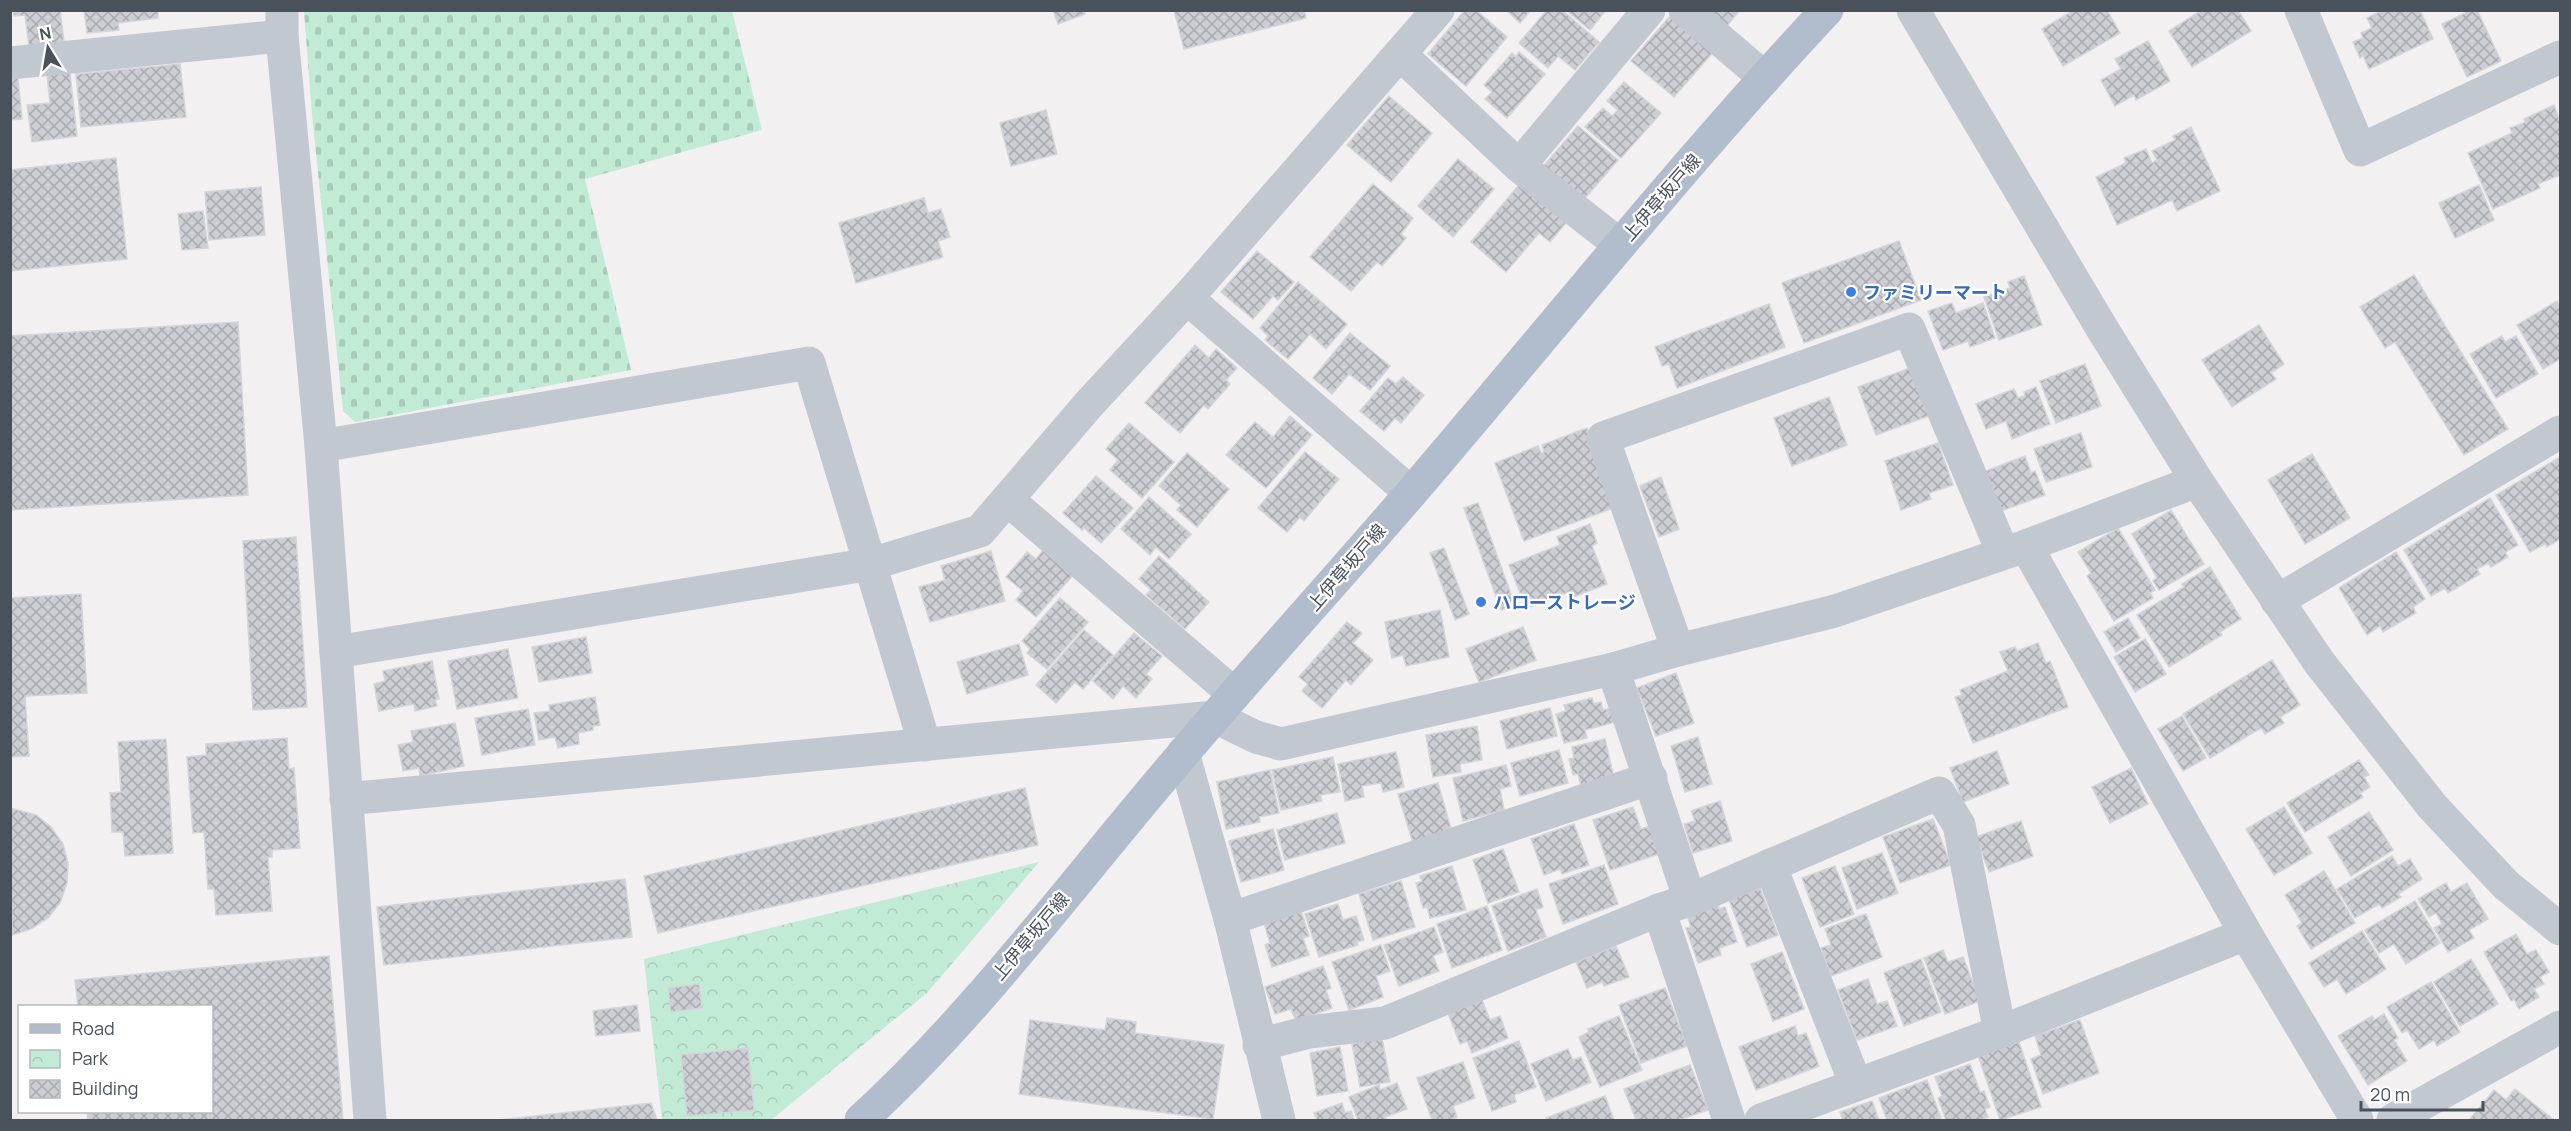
<svg xmlns="http://www.w3.org/2000/svg" width="2571" height="1131" font-family="Manrope,'Noto Sans JP',sans-serif">
	<style>
		.cemetery { fill: url(#cemetery-stones) }
		.park { fill: url(#park-crowns) }
		.building { fill: url(#building-cross-hatch); stroke: #d4d5da; stroke-width: 1.5 }
		.lines { fill: none; stroke-linecap: round; stroke-linejoin: round }
		.minor { stroke: #c1c8d0; stroke-width: 33 }
		.major { stroke: #b1bccc; stroke-width: 33 }
		.shop-dot { fill: #3f7fe0; stroke: #fff; stroke-width: 2 }
		.labels { text-anchor: middle; dominant-baseline: central; stroke-width: 4.5; stroke-linejoin: round; paint-order: stroke }
		.street-label { font-size: 18px; fill: #49515b; stroke: #fff }
		.shop-label { font-size: 18px; font-weight: bold; fill: #366cbe; stroke: #fff; text-anchor: start }
	</style>
	<defs>
		<pattern id="cemetery-stones" width="16" height="16" patternUnits="userSpaceOnUse" patternTransform="scale(1.5)"><rect width="16" height="16" fill="#c2ebd6"/><path d="M2 7V4a2 2 0 0 1 4 0v3zM10 15v-3a2 2 0 0 1 4 0v3z" fill="#a8cbba"/></pattern>
		<pattern id="park-crowns" width="20" height="18" patternUnits="userSpaceOnUse" patternTransform="scale(1.5)"><rect width="20" height="18" fill="#c2ebd6"/><path d="M2 6a3 3 0 1 1 6 0M12 15a3 3 0 1 1 6 0" fill="none" stroke="#a8cbba"/></pattern>
		<pattern id="building-cross-hatch" width="8" height="8" patternUnits="userSpaceOnUse" patternTransform="scale(1.5)"><rect width="8" height="8" fill="#cdced4"/><path d="M0 0l8 8M0 8l8-8" fill="none" stroke="#a8aaaf"/></pattern>
	</defs>
	<rect width="100%" height="100%" fill="#f2f0f0"/>
	<polygon class="cemetery" points="304,11 732,11 762,130 585,179 631,370 355,422 343,411 312,115"/>
	<polygon class="park" points="1039,862 927,993 771,1120 662,1120 644,959"/>
	<g class="building">
		<polygon points="13,10 60,10 64,42 29,46 25,15 14,16"/>
		<polygon points="84,10 158,10 158,18 118,23 119,30 87,33"/>
		<polygon points="1053,10 1084,10 1085,14 1058,24"/>
		<polygon points="1174,10 1304,10 1306,18 1184,49"/>
		<polygon points="1465,10 1476,10 1507,37 1466,86 1428,54"/>
		<polygon points="1506,10 1531,10 1520,23"/>
		<polygon points="1547,10 1562,10 1599,42 1575,70 1558,56 1548,68 1519,43"/>
		<polygon points="1566,10 1606,10 1590,30"/>
		<polygon points="1703,10 1740,10 1722,32"/>
		<polygon points="2074,10 2107,10 2120,33 2063,66 2042,29"/>
		<polygon points="2202,10 2238,10 2251,31 2192,67 2169,31"/>
		<polygon points="2383,10 2420,10 2433,39 2369,69 2363,55 2360,58 2353,42 2363,38 2361,33 2372,28 2367,18"/>
		<polygon points="2471,10 2477,10 2501,61 2467,77 2442,24"/>
		<polygon points="1671,15 1714,51 1674,97 1631,61"/>
		<polygon points="2148,41 2170,81 2136,100 2134,95 2115,106 2101,80 2121,69 2115,59"/>
		<polygon points="1519,52 1545,74 1507,118 1485,99 1492,92 1484,85 1512,53 1516,57"/>
		<polygon points="180,64 186,117 81,127 76,74"/>
		<polygon points="70,73 77,136 32,142 27,105 50,103 47,75"/>
		<polygon points="18,78 22,119 10,120 10,79"/>
		<polygon points="1624,82 1661,113 1621,158 1585,127 1603,108 1612,116 1618,110 1607,101"/>
		<polygon points="1389,96 1432,133 1391,182 1347,145"/>
		<polygon points="2554,105 2560,121 2560,175 2538,184 2540,188 2493,209 2468,153 2512,133 2510,128 2526,122 2524,119"/>
		<polygon points="1046,110 1057,154 1011,166 1000,123"/>
		<polygon points="1578,126 1618,160 1580,204 1541,169"/>
		<polygon points="2191,127 2220,191 2177,211 2172,200 2117,225 2096,177 2126,163 2124,158 2146,149 2152,163 2157,160 2152,151 2175,140 2173,136"/>
		<polygon points="116,158 127,259 10,271 10,170"/>
		<polygon points="1458,159 1494,189 1453,237 1418,206"/>
		<polygon points="1523,180 1570,218 1550,242 1539,233 1506,272 1471,242"/>
		<polygon points="1373,184 1413,218 1401,234 1406,238 1382,266 1377,262 1351,291 1310,257"/>
		<polygon points="2479,185 2494,220 2455,238 2439,203"/>
		<polygon points="261,187 265,235 209,240 205,192"/>
		<polygon points="924,198 928,213 941,209 950,237 938,241 943,257 856,283 839,223"/>
		<polygon points="203,211 208,248 182,250 178,214"/>
		<polygon points="1899,241 1921,300 1804,343 1782,283"/>
		<polygon points="1257,251 1294,282 1278,300 1273,296 1253,319 1221,292"/>
		<polygon points="2414,275 2508,429 2464,455 2395,342 2385,348 2360,307"/>
		<polygon points="2024,276 2042,325 1999,340 1984,297 2010,288 2008,282"/>
		<polygon points="1298,282 1347,324 1326,349 1310,334 1288,359 1265,340 1268,336 1260,328"/>
		<polygon points="2557,301 2560,308 2560,359 2543,369 2517,325"/>
		<polygon points="1952,303 1956,313 1983,303 1995,338 1970,347 1968,341 1943,350 1928,311"/>
		<polygon points="1769,304 1785,347 1677,388 1669,364 1662,366 1655,347"/>
		<polygon points="238,322 248,495 10,510 10,336"/>
		<polygon points="2259,325 2284,364 2271,373 2276,379 2232,407 2202,360"/>
		<polygon points="1350,333 1390,366 1370,390 1349,374 1332,394 1313,378"/>
		<polygon points="2502,336 2505,342 2516,336 2538,374 2496,398 2470,354"/>
		<polygon points="1195,345 1209,358 1216,349 1237,368 1226,380 1230,384 1208,409 1204,405 1180,433 1145,403"/>
		<polygon points="2085,364 2101,406 2056,423 2040,381"/>
		<polygon points="1913,367 1931,415 1876,435 1858,387"/>
		<polygon points="1403,377 1424,395 1401,423 1395,418 1384,431 1360,411 1388,378 1396,384"/>
		<polygon points="2036,387 2050,424 2012,439 2006,421 1986,429 1976,404 2014,389 2018,398 2025,396 2024,392"/>
		<polygon points="1829,397 1847,445 1792,466 1774,418"/>
		<polygon points="1290,416 1312,435 1266,488 1226,455 1255,422 1273,437"/>
		<polygon points="1129,423 1174,462 1142,498 1110,470 1118,460 1106,449"/>
		<polygon points="1587,428 1616,507 1524,541 1495,463 1538,446 1541,453 1544,452 1542,445"/>
		<polygon points="2081,433 2092,467 2046,482 2034,449"/>
		<polygon points="1938,443 1953,485 1929,493 1931,499 1901,510 1885,461"/>
		<polygon points="1305,452 1339,479 1304,521 1300,517 1287,532 1258,508"/>
		<polygon points="1187,453 1229,489 1197,527 1177,510 1181,505 1159,486"/>
		<polygon points="2312,454 2350,518 2305,544 2268,480"/>
		<polygon points="2025,456 2031,473 2035,471 2045,495 2001,511 1986,471"/>
		<polygon points="2560,457 2560,539 2547,547 2545,544 2530,552 2496,495"/>
		<polygon points="1096,476 1133,508 1101,543 1084,528 1082,530 1063,513"/>
		<polygon points="1661,477 1679,529 1659,537 1640,486"/>
		<polygon points="1149,497 1191,534 1169,559 1156,547 1150,555 1121,529"/>
		<polygon points="2490,498 2518,545 2505,552 2508,557 2491,567 2488,563 2477,569 2480,574 2448,593 2445,588 2431,596 2404,550"/>
		<polygon points="1478,503 1515,605 1501,610 1464,508"/>
		<polygon points="2171,510 2204,564 2159,590 2153,581 2157,578 2132,534"/>
		<polygon points="1590,524 1597,543 1592,546 1607,584 1571,598 1569,592 1526,608 1509,565 1560,545 1557,537"/>
		<polygon points="2118,528 2155,590 2150,593 2153,598 2114,621 2087,576 2091,573 2078,552"/>
		<polygon points="296,537 307,707 253,710 243,541"/>
		<polygon points="1444,548 1469,614 1455,620 1430,553"/>
		<polygon points="1043,550 1073,575 1036,617 1016,600 1023,591 1006,577 1027,552 1036,559"/>
		<polygon points="991,551 1005,601 930,622 919,587 945,580 941,566"/>
		<polygon points="2396,552 2425,599 2413,607 2416,613 2383,632 2380,626 2367,635 2339,588"/>
		<polygon points="1159,556 1209,602 1185,629 1146,595 1151,590 1139,579"/>
		<polygon points="2210,567 2241,619 2220,632 2222,635 2169,667 2137,615 2184,587 2182,584"/>
		<polygon points="81,594 87,693 25,696 29,756 10,757 10,598"/>
		<polygon points="1060,598 1088,622 1047,669 1027,653 1030,649 1022,641"/>
		<polygon points="1440,610 1449,657 1406,666 1403,655 1392,658 1385,622"/>
		<polygon points="2128,618 2140,638 2116,652 2104,632"/>
		<polygon points="1347,622 1362,633 1353,643 1373,660 1351,685 1346,680 1322,708 1302,691 1308,684 1299,677"/>
		<polygon points="1523,627 1536,660 1479,682 1466,649"/>
		<polygon points="1084,630 1113,655 1083,689 1075,682 1056,703 1036,685"/>
		<polygon points="1134,633 1162,656 1146,674 1152,679 1136,698 1123,686 1113,699 1093,681"/>
		<polygon points="586,637 592,673 539,682 532,647"/>
		<polygon points="2145,639 2166,674 2135,692 2114,657"/>
		<polygon points="2038,643 2046,663 2050,661 2068,707 1973,743 1955,697 1962,695 1960,690 2008,671 2000,652 2015,647 2017,651"/>
		<polygon points="1019,644 1028,675 967,694 957,662"/>
		<polygon points="508,649 518,698 457,709 448,661"/>
		<polygon points="2272,660 2300,705 2280,717 2284,723 2265,734 2261,728 2210,758 2183,714"/>
		<polygon points="432,661 439,699 435,700 437,706 415,711 414,704 379,711 374,684 385,681 383,671"/>
		<polygon points="1676,673 1694,723 1656,736 1637,688"/>
		<polygon points="595,697 600,725 593,726 593,730 578,733 579,744 558,748 555,737 539,740 534,713 550,711 549,705"/>
		<polygon points="1592,698 1594,704 1601,702 1603,710 1612,708 1616,722 1585,730 1587,738 1564,743 1556,714 1566,711 1564,705"/>
		<polygon points="1550,708 1557,736 1507,749 1500,721"/>
		<polygon points="528,709 535,745 482,755 475,718"/>
		<polygon points="2182,716 2206,758 2183,771 2158,729"/>
		<polygon points="455,723 464,766 420,776 419,768 403,771 398,745 413,742 411,731"/>
		<polygon points="1477,726 1482,760 1460,764 1461,772 1433,777 1426,735"/>
		<polygon points="1698,737 1712,784 1685,792 1671,746"/>
		<polygon points="287,738 289,769 294,768 300,848 272,850 272,857 268,857 272,911 216,915 214,889 208,889 204,832 193,833 187,757 206,755 206,744"/>
		<polygon points="166,739 173,853 125,856 123,832 112,832 110,793 121,792 118,742"/>
		<polygon points="1605,739 1614,778 1581,786 1578,774 1573,775 1569,759 1574,758 1572,747"/>
		<polygon points="1559,750 1568,783 1520,796 1511,763"/>
		<polygon points="1997,751 2009,784 1963,802 1950,768"/>
		<polygon points="1396,752 1404,787 1383,792 1381,783 1362,786 1364,797 1345,801 1338,764"/>
		<polygon points="1333,757 1340,792 1320,795 1322,801 1281,810 1272,770"/>
		<polygon points="2359,760 2369,775 2364,777 2370,787 2360,793 2363,797 2305,832 2287,803"/>
		<polygon points="1506,765 1511,786 1500,789 1504,810 1463,821 1453,778"/>
		<polygon points="2131,768 2148,804 2110,823 2092,787"/>
		<polygon points="1270,770 1279,813 1259,817 1260,822 1226,829 1217,782"/>
		<polygon points="1438,783 1452,832 1413,843 1398,794"/>
		<polygon points="1025,788 1038,845 658,933 644,876"/>
		<polygon points="1720,801 1732,841 1693,853 1684,824 1695,821 1691,811"/>
		<polygon points="1633,807 1641,829 1650,826 1659,854 1610,870 1593,820"/>
		<polygon points="2284,807 2312,853 2274,875 2246,829"/>
		<polygon points="10,808 36,815 51,827 63,844 68,863 67,883 60,903 48,918 31,929 12,935"/>
		<polygon points="2369,812 2393,850 2351,876 2328,837"/>
		<polygon points="1337,813 1345,843 1285,860 1277,830"/>
		<polygon points="1933,819 1951,865 1900,883 1883,837"/>
		<polygon points="2021,821 2033,856 1989,872 1976,837"/>
		<polygon points="1574,824 1589,865 1562,874 1560,869 1544,875 1531,839"/>
		<polygon points="1273,829 1284,870 1241,882 1229,841"/>
		<polygon points="1503,849 1519,892 1488,903 1473,860"/>
		<polygon points="1882,853 1898,893 1857,909 1842,868"/>
		<polygon points="2392,856 2398,866 2410,859 2422,879 2398,894 2401,897 2382,908 2379,904 2355,918 2337,889"/>
		<polygon points="1604,865 1618,904 1563,924 1549,884"/>
		<polygon points="1452,866 1466,910 1430,918 1427,907 1423,908 1416,883 1422,881 1420,876"/>
		<polygon points="1835,866 1854,914 1820,927 1802,878"/>
		<polygon points="2324,871 2355,923 2311,949 2297,926 2302,923 2285,895"/>
		<polygon points="625,879 632,937 384,965 377,907"/>
		<polygon points="1401,881 1415,927 1373,940 1359,894"/>
		<polygon points="2446,883 2451,892 2467,883 2488,919 2469,930 2474,938 2448,952 2434,928 2442,924 2436,913 2429,917 2418,899"/>
		<polygon points="1760,888 1778,935 1747,947 1729,900"/>
		<polygon points="1537,889 1543,907 1536,910 1546,937 1508,951 1492,906"/>
		<polygon points="2415,901 2440,943 2406,964 2394,944 2379,953 2365,930"/>
		<polygon points="1338,904 1343,920 1356,916 1364,940 1357,942 1358,945 1319,957 1305,914"/>
		<polygon points="1718,904 1719,909 1725,907 1737,942 1719,948 1721,955 1698,963 1686,928 1691,927 1687,915"/>
		<polygon points="1487,906 1502,950 1452,968 1437,924"/>
		<polygon points="1301,911 1309,936 1303,938 1309,955 1272,967 1265,945 1270,943 1264,923"/>
		<polygon points="1866,914 1882,957 1831,976 1821,948 1831,945 1825,929"/>
		<polygon points="1434,927 1443,952 1433,956 1439,971 1399,986 1384,945"/>
		<polygon points="2362,931 2386,969 2346,994 2337,979 2324,987 2309,963"/>
		<polygon points="2516,934 2527,954 2536,950 2549,972 2540,977 2544,984 2534,989 2539,997 2519,1009 2514,999 2511,1001 2484,952"/>
		<polygon points="1381,945 1390,971 1376,976 1383,997 1349,1010 1332,962"/>
		<polygon points="1616,946 1629,977 1604,986 1602,982 1587,988 1576,962"/>
		<polygon points="1943,950 1948,962 1963,957 1980,1001 1945,1014 1924,958"/>
		<polygon points="1782,952 1804,1009 1773,1021 1751,964"/>
		<polygon points="329,956 343,1120 88,1120 87,1112 212,1112 212,1006 78,1006 75,980"/>
		<polygon points="1921,959 1941,1012 1904,1026 1884,973"/>
		<polygon points="2471,959 2498,1004 2460,1026 2434,982"/>
		<polygon points="1323,966 1331,988 1326,990 1332,1008 1296,1021 1291,1009 1275,1014 1265,987"/>
		<polygon points="1868,979 1877,1004 1887,1001 1897,1026 1857,1040 1838,990"/>
		<polygon points="2431,982 2460,1032 2437,1046 2434,1040 2419,1049 2407,1030 2402,1033 2387,1007"/>
		<polygon points="699,984 702,1008 671,1012 668,988"/>
		<polygon points="1665,988 1687,1046 1641,1063 1619,1005"/>
		<polygon points="1482,1000 1490,1020 1500,1016 1508,1038 1472,1053 1467,1041 1460,1044 1448,1013"/>
		<polygon points="637,1005 640,1031 596,1036 593,1011"/>
		<polygon points="2384,1014 2398,1038 2394,1040 2407,1061 2368,1085 2338,1036 2372,1016 2374,1020"/>
		<polygon points="1619,1016 1642,1070 1600,1087 1579,1037 1589,1032 1588,1029"/>
		<polygon points="1107,1018 1136,1022 1135,1033 1224,1045 1213,1119 1019,1094 1030,1020 1105,1030"/>
		<polygon points="2080,1020 2099,1073 2043,1094 2031,1059 2041,1055 2035,1036"/>
		<polygon points="1795,1026 1798,1036 1806,1033 1819,1066 1756,1090 1739,1047"/>
		<polygon points="1382,1038 1390,1082 1360,1087 1352,1044"/>
		<polygon points="1519,1041 1536,1087 1514,1095 1516,1102 1492,1111 1473,1058"/>
		<polygon points="2019,1042 2041,1107 2000,1120 1978,1055"/>
		<polygon points="1340,1047 1348,1091 1317,1096 1310,1053"/>
		<polygon points="748,1048 754,1110 687,1116 681,1055"/>
		<polygon points="1568,1049 1573,1060 1581,1057 1591,1082 1546,1101 1531,1064"/>
		<polygon points="1463,1062 1475,1098 1453,1106 1457,1117 1448,1120 1432,1120 1417,1078"/>
		<polygon points="1970,1064 1980,1092 1984,1091 1990,1107 1985,1109 1988,1117 1979,1120 1946,1120 1938,1098 1942,1096 1935,1077"/>
		<polygon points="1690,1065 1708,1110 1679,1120 1636,1120 1624,1089"/>
		<polygon points="1927,1080 1941,1118 1933,1120 1887,1120 1879,1098"/>
		<polygon points="1397,1083 1407,1109 1385,1117 1387,1120 1358,1120 1349,1097 1379,1085 1380,1090"/>
		<polygon points="2515,1089 2554,1120 2469,1120 2494,1090 2506,1100"/>
		<polygon points="1605,1096 1614,1120 1547,1120 1546,1118"/>
		<polygon points="1872,1101 1879,1120 1843,1120 1840,1112"/>
		<polygon points="651,1103 657,1120 498,1120"/>
		<polygon points="1342,1103 1345,1113 1351,1111 1354,1120 1317,1120 1314,1113"/>
	</g>
	<g class="lines">
		<g class="minor">
			<polyline points="282,10 282,36 321,446 370,1120"/>
			<polyline points="1685,10 1765,78"/>
			<polyline points="1913,10 2103,330 2197,481 2319,662 2432,806 2506,885 2560,929"/>
			<polyline points="2301,10 2360,150 2560,57"/>
			<polyline points="1400,54 1519,166 1620,245"/>
			<polyline points="10,63 282,36"/>
			<polyline points="1519,166 1649,10"/>
			<polyline points="1187,298 1411,493"/>
			<polyline points="321,446 809,363 925,745"/>
			<polyline points="1008,500 1234,694"/>
			<polyline points="2026,546 2246,934 2357,1120"/>
			<polyline points="2277,601 2560,432"/>
			<polyline points="1678,650 1603,438 1909,329 2003,553"/>
			<polyline points="336,652 871,564 980,531 1089,404 1187,298 1438,10"/>
			<polyline points="1613,669 1690,900"/>
			<polyline points="1183,753 1230,919 1279,1120"/>
			<polyline points="346,799 1215,717 1256,737 1281,744 1613,669 1678,650 1835,611 2026,546 2197,481"/>
			<polyline points="1770,865 1856,1085"/>
			<polyline points="1659,910 1729,1120"/>
			<polyline points="1230,919 1651,778"/>
			<polyline points="1259,1045 1309,1032 1385,1023 1659,910 1690,900 1939,793 1959,825 2000,1032"/>
			<polyline points="1761,1120 2000,1032 2246,934"/>
			<polyline points="2393,1120 2560,1027"/>
		</g>
		<path class="major" d="M861 1120C980 1011 1077 877 1183 754 1258 666 1336 580 1412 492 1550 331 1682 165 1827 10"/>
	</g>
	<g class="shop-dot">
		<circle cx="1851" cy="292" r="6"/>
		<circle cx="1481" cy="602" r="6"/>
	</g>
	<g class="labels">
		<g class="street-label">
			<text transform="translate(1661 197) rotate(-49)">上伊草坂戸線</text>
			<text transform="translate(1346 567) rotate(-49)">上伊草坂戸線</text>
			<text transform="translate(1030 936) rotate(-50)">上伊草坂戸線</text>
		</g>
		<g class="shop-label">
			<text x="1863" y="292">ファミリーマート</text>
			<text x="1493" y="602">ハローストレージ</text>
		</g>
	</g>
	<rect width="2571" height="1131" fill="none" stroke="#49515b" stroke-width="24"/>
	<rect x="18" y="1005" width="195" height="108" fill="#ffffff" stroke="#b6b9bd" stroke-width="1.5"/>
	<rect x="30" y="1024" width="30" height="9" fill="#b1bccc" stroke="#b6b9bd" stroke-width="1.5"/>
	<text x="72" y="1035" font-size="18" fill="#49515b">Road</text>
	<rect x="30" y="1050" width="30" height="18" fill="url(#park-crowns)" stroke="#b6b9bd" stroke-width="1.5"/>
	<text x="72" y="1065" font-size="18" fill="#49515b">Park</text>
	<rect x="30" y="1080" width="30" height="18" fill="url(#building-cross-hatch)" stroke="#b6b9bd" stroke-width="1.5"/>
	<text x="72" y="1095" font-size="18" fill="#49515b">Building</text>
	<g transform="translate(48 48) rotate(349)" stroke="#ffffff" stroke-width="4.5" paint-order="stroke">
	<path d="M0-4.5L10 22L0 15L-10 22Z" fill="#49515b"/>
	<text y="-9" font-size="16" font-weight="bold" text-anchor="middle" fill="#49515b">N</text>
	</g>
	<path d="M2361 1101v9h122v-9" fill="none" stroke="#49515b" stroke-width="3"/>
	<text x="2370" y="1101" font-size="18" fill="#49515b" stroke="#ffffff" stroke-width="4.5" paint-order="stroke">20 m</text>
</svg>
